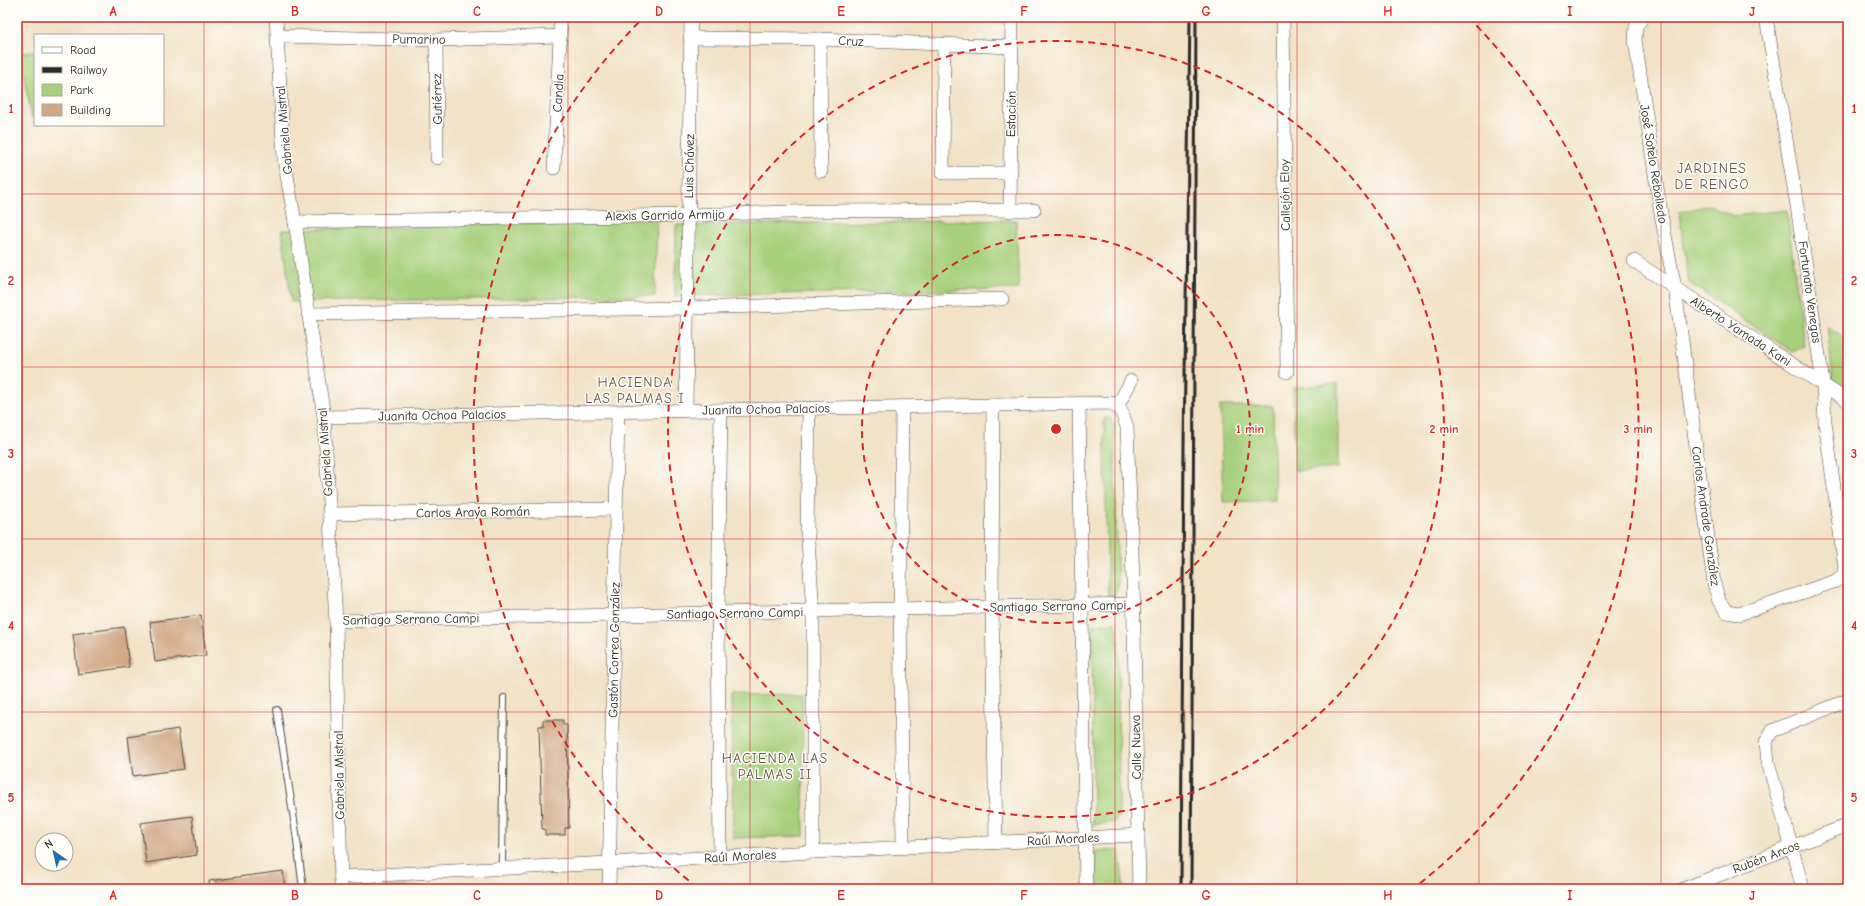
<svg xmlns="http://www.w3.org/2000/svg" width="1865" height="906" font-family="'Comic Neue',sans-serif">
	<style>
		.green { fill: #a7d07b; stroke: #697e53 }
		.building { fill: #d1a785 }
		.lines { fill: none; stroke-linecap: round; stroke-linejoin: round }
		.service-casing { stroke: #494642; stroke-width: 8 }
		.minor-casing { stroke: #494642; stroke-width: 14 }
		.service { stroke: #fff; stroke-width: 6 }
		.minor { stroke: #fff; stroke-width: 13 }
		.rail { stroke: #2b2b2b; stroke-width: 3 }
		.grid { fill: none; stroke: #d62828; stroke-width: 1; stroke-opacity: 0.55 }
		.ring { fill: none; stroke: #d62828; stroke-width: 2; stroke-dasharray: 7 5 }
		.labels { text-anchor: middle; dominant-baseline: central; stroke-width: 3; stroke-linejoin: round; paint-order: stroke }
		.street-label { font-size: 13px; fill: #2b2b2b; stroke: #fdfcf7 }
		.neighbourhood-label { font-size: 14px; letter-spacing: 1px; fill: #65564a; stroke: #fdfcf7 }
		.centre { fill: #d62828; stroke: #fdfcf7; stroke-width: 2 }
		.ring-label { font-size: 12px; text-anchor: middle; font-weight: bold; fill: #d62828; stroke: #fdfcf7; stroke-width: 3; stroke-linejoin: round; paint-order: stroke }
		.neatline { fill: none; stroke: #d62828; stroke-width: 1.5 }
		.grid-label { font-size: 13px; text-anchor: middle; font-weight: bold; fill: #d62828 }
	</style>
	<rect width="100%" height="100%" fill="#fdfcf7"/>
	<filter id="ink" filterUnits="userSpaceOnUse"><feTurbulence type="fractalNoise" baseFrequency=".025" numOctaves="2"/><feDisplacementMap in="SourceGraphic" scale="8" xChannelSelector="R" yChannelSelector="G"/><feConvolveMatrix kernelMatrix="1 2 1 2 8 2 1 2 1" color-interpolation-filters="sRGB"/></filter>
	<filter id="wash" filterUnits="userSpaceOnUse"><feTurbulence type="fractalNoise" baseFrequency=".012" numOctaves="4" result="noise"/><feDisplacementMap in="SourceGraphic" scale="16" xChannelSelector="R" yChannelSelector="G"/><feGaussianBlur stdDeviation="0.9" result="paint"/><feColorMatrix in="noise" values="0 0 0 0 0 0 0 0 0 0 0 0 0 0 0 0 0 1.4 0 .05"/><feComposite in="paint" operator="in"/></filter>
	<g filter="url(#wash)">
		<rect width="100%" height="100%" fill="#f2e2c6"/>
		<g class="green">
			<polygon points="35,51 35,118 32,118 19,54"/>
			<polygon points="1710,205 1733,216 1787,210 1804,346 1793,352 1689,283 1679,212"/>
			<polygon points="657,219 655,296 291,302 282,230"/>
			<polygon points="1016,220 1019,289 675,296 676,225"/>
			<polygon points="1827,326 1848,340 1848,389 1833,379"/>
			<polygon points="1338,383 1338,468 1295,471 1293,388"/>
			<polygon points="1220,406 1273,406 1275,500 1223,502"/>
			<polygon points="1104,418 1110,418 1114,424 1118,588 1114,596 1108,598"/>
			<polygon points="1115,623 1118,627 1119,817 1114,822 1093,825 1092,625"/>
			<polygon points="802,694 804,836 733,838 731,695"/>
			<polygon points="1119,850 1124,889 1092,889 1092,852"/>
			<polygon points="420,886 420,889 355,889"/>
		</g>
		<g id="blocks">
			<g class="building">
				<polygon points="201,615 206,655 155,662 150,622"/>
				<polygon points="124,627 129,667 78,674 73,634"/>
				<polygon points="543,720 563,720 563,725 567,725 569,828 565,828 565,835 545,835 545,829 542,829 539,726 543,726"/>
				<polygon points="178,729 184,769 133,776 128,737"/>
				<polygon points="192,816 197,855 146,863 141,823"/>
				<polygon points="283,871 285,889 210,889 209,881"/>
			</g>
		</g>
	</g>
	<g filter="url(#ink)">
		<use href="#blocks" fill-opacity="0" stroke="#494642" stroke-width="1"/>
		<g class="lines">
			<defs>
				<g id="service">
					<polyline points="277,710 296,833 303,889"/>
					<polyline points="502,868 504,698"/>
				</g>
				<g id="minor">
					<polyline points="276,17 284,159 295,222 324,417 336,621 341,889"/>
					<polyline points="1283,17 1287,372"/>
					<polyline points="1643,17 1636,26 1635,40 1661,214 1675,288 1714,583 1719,601 1727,612 1739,614 1836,581 1843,575 1845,568 1825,422 1823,383 1797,206 1766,17"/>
					<polyline points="278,36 436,40 560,36"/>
					<polyline points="690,38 820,39 1012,47"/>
					<polyline points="820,39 821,171"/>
					<polyline points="436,40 437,158"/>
					<polyline points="944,45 943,173 1011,173"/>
					<polyline points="554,168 561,17"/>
					<polyline points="1010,211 1012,17"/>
					<polyline points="295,222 688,215 823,211 1034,210"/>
					<polyline points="1634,261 1848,401"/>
					<polyline points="308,314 687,308 1002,299"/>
					<polyline points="1079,404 1086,889"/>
					<polyline points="993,405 992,607 996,843"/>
					<polyline points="902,407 900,609 903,848"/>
					<polyline points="1117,407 1131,381"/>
					<polyline points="809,409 807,528 813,611 813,852"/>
					<polyline points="686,410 691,17"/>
					<polyline points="324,417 1112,403 1121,410 1127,427 1133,579 1139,889"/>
					<polyline points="330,514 616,509"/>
					<polyline points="336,621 1133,604"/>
					<polyline points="720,857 718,613 721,410"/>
					<polyline points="341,877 1138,835"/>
					<polyline points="609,889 618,412"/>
					<polyline points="1683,889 1848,825"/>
					<polyline points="1803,889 1768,762 1766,742 1772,731 1848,700"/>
				</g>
			</defs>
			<use href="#service" class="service-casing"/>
			<use href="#minor" class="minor-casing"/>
			<use href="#service" class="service"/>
			<use href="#minor" class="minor"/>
			<g class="rail">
				<polyline points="1181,889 1184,446 1190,17"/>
				<polyline points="1191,889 1196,17"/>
			</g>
		</g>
	</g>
	<path class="grid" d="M204 17V889M386 17V889M568 17V889M750 17V889M932 17V889M1115 17V889M1297 17V889M1479 17V889M1661 17V889M17 194H1848M17 367H1848M17 539H1848M17 712H1848"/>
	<g class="ring">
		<circle cx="1056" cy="429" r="194"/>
		<circle cx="1056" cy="429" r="388"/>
		<path d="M698 888A582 582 0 0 1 644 17M1468 17A582 582 0 0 1 1414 888"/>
	</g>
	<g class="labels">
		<g class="street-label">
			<text transform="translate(419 39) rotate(1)">Pumarino</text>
			<text transform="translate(851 41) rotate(3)">Cruz</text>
			<text transform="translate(558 93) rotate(-87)">Candia</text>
			<text transform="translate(437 99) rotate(-91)">Gutiérrez</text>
			<text transform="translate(1011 114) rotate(-89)">Estación</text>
			<text transform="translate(284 130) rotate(-95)">Gabriela Mistral</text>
			<text transform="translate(1654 164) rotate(81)">José Sotelo Rebolledo</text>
			<text transform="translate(689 166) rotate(-89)">Luis Chávez</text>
			<text transform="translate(1285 195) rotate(-91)">Callejón Eloy</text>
			<text transform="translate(665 215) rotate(-1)">Alexis Garrido Armijo</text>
			<text transform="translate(1810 292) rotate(82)">Fortunato Venegas</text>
			<text transform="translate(1741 331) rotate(33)">Alberto Yamada Kani</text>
			<text transform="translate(766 409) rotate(-1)">Juanita Ochoa Palacios</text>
			<text transform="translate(442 415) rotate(-1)">Juanita Ochoa Palacios</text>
			<text transform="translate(325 452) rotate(-94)">Gabriela Mistral</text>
			<text transform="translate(473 512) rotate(-1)">Carlos Araya Román</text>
			<text transform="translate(1706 516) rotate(82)">Carlos Andrade González</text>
			<text transform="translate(1058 606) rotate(-1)">Santiago Serrano Campi</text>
			<text transform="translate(735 613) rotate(-1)">Santiago Serrano Campi</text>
			<text transform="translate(411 619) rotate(-1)">Santiago Serrano Campi</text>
			<text transform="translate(614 650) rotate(-89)">Gastón Correa González</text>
			<text transform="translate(1136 747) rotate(-91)">Calle Nueva</text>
			<text transform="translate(339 775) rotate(-91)">Gabriela Mistral</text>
			<text transform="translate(1063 839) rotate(-3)">Raúl Morales</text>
			<text transform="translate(740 856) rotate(-3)">Raúl Morales</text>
			<text transform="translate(1766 857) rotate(-21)">Rubén Arcos</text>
		</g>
		<g class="neighbourhood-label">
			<text x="1712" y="168">JARDINES<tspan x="1712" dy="16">DE RENGO</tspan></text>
			<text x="635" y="382">HACIENDA<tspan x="635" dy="16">LAS PALMAS I</tspan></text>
			<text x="775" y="758">HACIENDA LAS<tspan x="775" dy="16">PALMAS II</tspan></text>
		</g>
	</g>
	<circle cx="1056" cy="429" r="6" class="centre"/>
	<g class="ring-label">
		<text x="1250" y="433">1 min</text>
		<text x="1444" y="433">2 min</text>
		<text x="1638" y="433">3 min</text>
	</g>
	<rect width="1865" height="906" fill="none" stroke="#fdfcf7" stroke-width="44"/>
	<rect x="34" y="34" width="130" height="92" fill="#fdfcf7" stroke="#a9a8a5"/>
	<rect x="42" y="47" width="20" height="6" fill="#ffffff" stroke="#a9a8a5"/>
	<text x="70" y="54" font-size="12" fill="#2b2b2b">Road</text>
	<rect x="42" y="67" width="20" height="6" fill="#2b2b2b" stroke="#a9a8a5"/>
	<text x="70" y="74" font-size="12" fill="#2b2b2b">Railway</text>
	<rect x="42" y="84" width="20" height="12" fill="#a7d07b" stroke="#a9a8a5"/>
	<text x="70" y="94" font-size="12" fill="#2b2b2b">Park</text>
	<rect x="42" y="104" width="20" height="12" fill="#d1a785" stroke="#a9a8a5"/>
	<text x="70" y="114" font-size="12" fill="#2b2b2b">Building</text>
	<g transform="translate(54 852) rotate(326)"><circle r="19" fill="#fdfcf7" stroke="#a9a8a5"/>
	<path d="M0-3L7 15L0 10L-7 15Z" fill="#1f6fb2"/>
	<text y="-6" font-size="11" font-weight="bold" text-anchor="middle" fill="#2b2b2b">N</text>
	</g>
	<rect x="22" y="22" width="1821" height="862" class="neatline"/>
	<g class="grid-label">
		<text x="113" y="16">A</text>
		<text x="295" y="16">B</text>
		<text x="477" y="16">C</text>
		<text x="659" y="16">D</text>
		<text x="841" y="16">E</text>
		<text x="1024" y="16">F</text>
		<text x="1206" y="16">G</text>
		<text x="1388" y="16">H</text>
		<text x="1570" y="16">I</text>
		<text x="1752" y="16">J</text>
		<text x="11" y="113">1</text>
		<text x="1854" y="113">1</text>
		<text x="11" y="285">2</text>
		<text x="1854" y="285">2</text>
		<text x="11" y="458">3</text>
		<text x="1854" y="458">3</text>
		<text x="11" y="630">4</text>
		<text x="1854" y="630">4</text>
		<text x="11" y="802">5</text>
		<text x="1854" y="802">5</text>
		<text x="113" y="900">A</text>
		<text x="295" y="900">B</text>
		<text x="477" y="900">C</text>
		<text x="659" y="900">D</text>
		<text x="841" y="900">E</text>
		<text x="1024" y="900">F</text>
		<text x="1206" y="900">G</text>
		<text x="1388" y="900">H</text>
		<text x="1570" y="900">I</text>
		<text x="1752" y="900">J</text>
	</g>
</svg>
